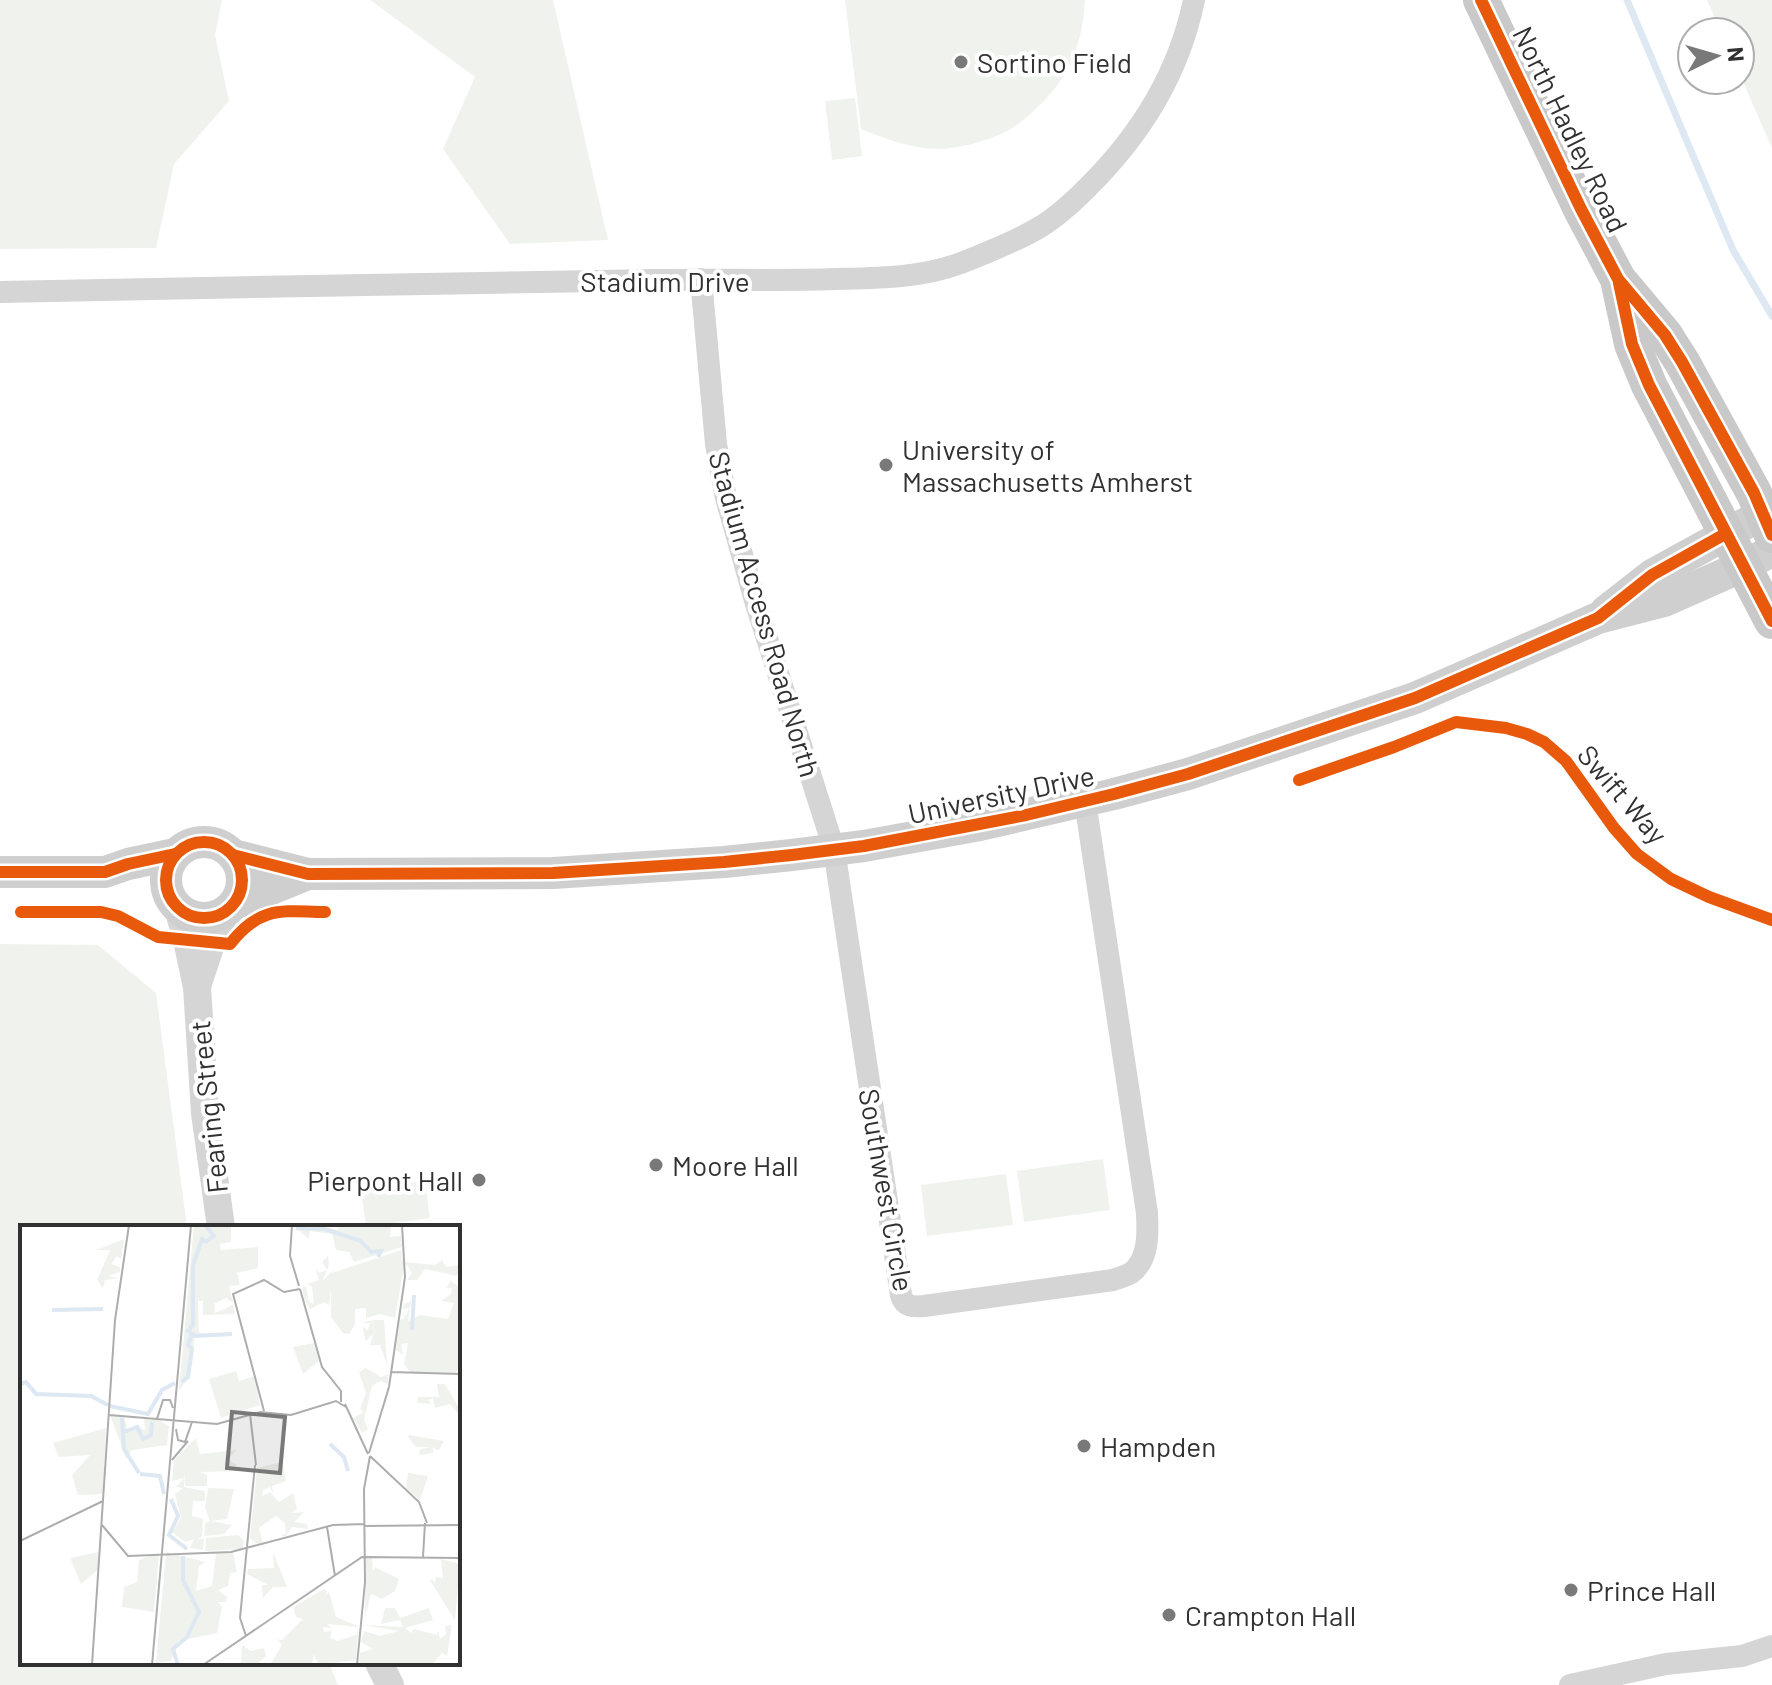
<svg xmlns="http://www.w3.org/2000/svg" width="1772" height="1685" font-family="Barlow,sans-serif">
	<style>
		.green { fill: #f0f3ed }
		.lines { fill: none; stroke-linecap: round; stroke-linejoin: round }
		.stream { stroke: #dde8f2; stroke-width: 7 }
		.minor { stroke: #d5d5d5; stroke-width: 22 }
		.tertiary { stroke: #d5d5d5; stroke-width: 28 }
		.secondary { stroke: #cfcfcf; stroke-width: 32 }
		.primary { stroke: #c9c9c9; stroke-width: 36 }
		.cycleway-casing { stroke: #fff; stroke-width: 17 }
		.cycleway { stroke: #e8590c; stroke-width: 12 }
		.poi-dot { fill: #797979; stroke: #fff; stroke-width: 3 }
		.labels { text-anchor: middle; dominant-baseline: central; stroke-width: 8; stroke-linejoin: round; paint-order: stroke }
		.poi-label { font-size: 28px; fill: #313131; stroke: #fff; text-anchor: start }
		.street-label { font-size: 28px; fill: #313131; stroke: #fff }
		.inset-river { fill: none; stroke: #dde8f2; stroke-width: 4 }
		.inset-road { fill: none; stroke: #adadad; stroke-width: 2 }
		.view { fill: #797979; fill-opacity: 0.15; stroke: #797979; stroke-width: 4 }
		.inset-edge { fill: none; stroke: #313131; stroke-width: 4 }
	</style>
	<rect width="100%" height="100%" fill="#fff"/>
	<g class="green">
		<polygon points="0,0 222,0 215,35 229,101 174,164 156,248 0,249"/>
		<polygon points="370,0 553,0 608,240 510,244 443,149 475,77"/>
		<path d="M845 0H1085C1084 27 1077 54 1063 77 1052 95 1024 123 1005 132 988 141 957 149 939 149 911 149 886 139 861 129Z"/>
		<polygon points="1707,0 1772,0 1772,148 1740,75 1740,32 1721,32"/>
		<polygon points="855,98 862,156 832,160 825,101"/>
		<polygon points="0,944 98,945 156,993 187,1227 22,1227 22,1663 329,1663 338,1685 0,1685"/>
		<polygon points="1103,1159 1110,1210 1024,1222 1017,1171"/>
		<polygon points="1006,1174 1013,1225 927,1236 921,1185"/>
		<polygon points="425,1181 430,1218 366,1227 361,1190"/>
	</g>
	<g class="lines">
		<polyline class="stream" points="1627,0 1733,250 1772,316"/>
		<g class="minor">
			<path d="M701 279 716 444 726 498 756 604 834 849 901 1295C904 1307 913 1307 924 1306L1113 1280C1118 1278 1126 1276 1131 1273 1149 1260 1148 1233 1147 1213L1085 801"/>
			<path d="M0 292C218 288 437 283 655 280 715 279 776 281 836 279 878 278 921 278 961 263 986 253 1017 241 1040 227 1057 217 1072 203 1086 189 1139 137 1179 73 1194 0"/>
			<polyline points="1570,1685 1666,1664 1742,1656 1772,1646"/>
		</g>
		<g class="tertiary">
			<polyline points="178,908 187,940 197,987 205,1113 221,1227"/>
			<polyline points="197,986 212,941 226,912"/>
			<polyline points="379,1663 390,1685"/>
		</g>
		<g class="secondary">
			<polyline points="1606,611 1652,575 1763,514"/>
			<circle cx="204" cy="880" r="38"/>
			<polyline points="233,855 308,874 553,873 724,862 792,855 864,846 980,825 1114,794 1188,774 1415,698 1598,618 1664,601 1743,566 1772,551"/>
			<polyline points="0,872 105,872 128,864 175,854"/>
			<polyline points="234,904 308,874"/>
		</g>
		<g class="primary">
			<polyline points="1481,0 1581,209 1618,279 1665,335 1682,362 1754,493 1772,535"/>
			<polyline points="1619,284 1632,344 1649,385 1772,621"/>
		</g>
		<defs>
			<g id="cycleway">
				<polyline points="1481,0 1581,209 1618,279 1665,335 1682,362 1754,493 1772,535"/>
				<polyline points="1619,283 1632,344 1649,385 1772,621"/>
				<polyline points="1299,780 1394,747 1456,722 1506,728 1527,734 1544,742 1566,761 1614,828 1637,854 1671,879 1709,897 1772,920"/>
				<circle cx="204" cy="880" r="38"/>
				<polyline points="233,855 308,874 553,873 724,862 792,855 864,846 1026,815 1114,794 1188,774 1415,698 1598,618 1652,575 1725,534"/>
				<polyline points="0,872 105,872 128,864 175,854"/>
				<path d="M21 912H101L118 916 158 937 230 944C260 906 281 911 325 912"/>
			</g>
		</defs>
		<use href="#cycleway" class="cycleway-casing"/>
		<use href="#cycleway" class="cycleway"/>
	</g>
	<g class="poi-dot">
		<circle cx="961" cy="62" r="8"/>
		<circle cx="886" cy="465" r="8"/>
		<circle cx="656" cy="1165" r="8"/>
		<circle cx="479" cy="1180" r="8"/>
		<circle cx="1084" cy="1446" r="8"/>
		<circle cx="1571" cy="1590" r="8"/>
		<circle cx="1169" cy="1615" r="8"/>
	</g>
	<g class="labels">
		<g class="poi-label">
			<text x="977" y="62">Sortino Field</text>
			<text x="902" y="449">University of<tspan x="902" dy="32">Massachusetts Amherst</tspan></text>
			<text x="672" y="1165">Moore Hall</text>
			<text x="463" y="1180" text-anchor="end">Pierpont Hall</text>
			<text x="1100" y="1446">Hampden</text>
			<text x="1587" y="1590">Prince Hall</text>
			<text x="1185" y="1615">Crampton Hall</text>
		</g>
		<g class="street-label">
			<text transform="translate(1571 129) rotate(64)">North Hadley Road</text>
			<text x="665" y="281">Stadium Drive</text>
			<text transform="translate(765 614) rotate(74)">Stadium Access Road North</text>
			<text transform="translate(1001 794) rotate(-12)">University Drive</text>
			<text transform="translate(1623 794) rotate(49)">Swift Way</text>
			<text transform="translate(208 1107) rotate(-96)">Fearing Street</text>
			<text transform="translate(887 1190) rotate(80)">Southwest Circle</text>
		</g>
	</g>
	<g transform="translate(20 1225)">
		<rect width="440" height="440" fill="#fff"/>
		<path d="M174 0H211V17L200 19 201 25 238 22V43L217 48 220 60 209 61 213 78 206 73 194 79 195 88 213 80 215 89 183 90V76H178L179 107 189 111 175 112 170 150 159 166ZM272 0 319 5 317 0H371L370 12 381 11 382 22 334 37 329 27 316 25 312 9 290 6 289 14ZM104 14 101 34 97 31 91 39 100 42V47L88 51 99 53 85 55 83 63 77 55 90 25H76ZM381 25 384 42 375 93 360 89 346 93V83L335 84V99L329 109 323 108 311 92V64L309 80 304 77 290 84 286 77 277 82 285 77 282 63 286 61 289 77 294 79 292 62 287 59 299 55 295 43 299 48 307 45 302 37 308 31 309 40 303 55 315 44 312 48ZM422 35 426 42 440 40 437 51 405 44 397 55H387L392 48 385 37 415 40ZM431 56 440 63V141L436 148H391L384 139 388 118 381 119 383 130 376 125 380 95 385 93 382 86 386 91 389 83 382 84 384 79 391 76 388 96 400 90 428 94 434 78 421 76 431 69 432 63H426ZM352 95 355 110 353 95H364L367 140 360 120H350L353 109 346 116 344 110 343 102 348 105 350 98H342ZM294 118 299 136 283 149 273 122ZM346 143 361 152 368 149V159L360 156 352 161 344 195 348 204 342 208 333 193 344 187 340 184 346 168 339 147ZM216 146 219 156 234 151 240 180 201 193 189 154ZM417 159H425L440 185V191L430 179 415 183 413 173 408 175 412 179 397 178 398 172H419ZM90 190 104 192 108 205 118 201 125 206 124 194 139 195 149 201 147 220 112 225 106 233ZM86 203 83 269 58 270 52 250 70 230 39 232 33 218ZM388 212 389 210 424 216 418 226 413 222V228L400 230 399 225 410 222H396ZM176 213 180 229 217 225 207 235 216 239 215 246 180 247 187 250V261H165L164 247V262L185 266V276H173L172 291 183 294 182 312 177 314H184L183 325 170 323 174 314 165 317 152 307 161 293 155 269 163 263 156 262 164 253 152 256 154 235ZM262 237 266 256 252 261 253 269 250 262 243 265 242 271 250 267 259 277 273 268 277 284 271 288 284 287 274 297 287 299 288 304 272 302 266 311H261L266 308 265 298 256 291 239 303 243 319 238 320 230 313 237 243ZM388 248 408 251 400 275 386 263ZM188 263 214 264 207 294 191 296 212 300 204 309 184 311 185 298 190 296 185 283ZM218 310 224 316 223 324 185 326 186 313ZM78 327V345L61 359 50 333ZM146 327 185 337 179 341 176 366 192 361 196 328 213 327 217 347 210 348 208 361 198 365 207 372 206 377H198L202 382 197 408 158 416 151 436 136 438ZM253 327 267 362H253L243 373 242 360H248L227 349 228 344 254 343ZM139 328 134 387 102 382 104 362 117 357 119 335ZM352 332 353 346 355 342 379 354 375 366 362 374 351 369 345 392 346 333ZM421 334 440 339 435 395 411 357 410 353 415 358 416 352 423 353ZM304 364 307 366 305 371 309 367 316 392 340 402 307 399 312 403 303 402 304 407 312 406 310 413 318 416 338 409 336 435 298 440 294 429 292 440H250L262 420 257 414 262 415 283 394 276 392 273 382ZM365 383H375L380 393 409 383 413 395 385 403 391 408 394 404 417 410 418 405 420 414 426 409 425 401 432 400 427 431 422 428 412 440H339L340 428 353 424 341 417 344 406 360 411 379 406 343 400 383 402 380 395 361 399ZM222 420 231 426 244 423 246 431 236 440H221Z" fill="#f0f3ed"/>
		<path class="inset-river" d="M276 3 305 4 341 16 351 27 361 26 358 32M32 85 83 84M392 105 394 70M172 111 212 109M162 157 168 152 172 124 168 120 172 109 168 106 173 100V40L182 14 186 17 194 11 185 0M0 159 6 157 16 169 71 171 88 180M90 181 128 189 142 165 155 158M102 193 104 224 119 248M104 207 117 202 123 214 131 210 132 197M310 219 324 232 328 246M120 249 140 251 144 269M151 274 158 291 149 310 167 324M158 440 153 424 167 412 179 387 163 355V331"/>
		<path class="inset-road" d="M272 0 270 31 279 61M280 64 302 142 321 166V177M371 147 440 149M325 179 348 229M244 186 213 69 244 55 264 67 280 64M230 189 236 240M89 190 197 199 240 187 271 190 316 176 326 182M137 194 143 175H150L153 183M156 204 158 215 165 217 172 197M349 228 369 162 385 52 382 0M350 231 399 277 407 298M152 235 168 216M82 300 108 331 211 327 313 300 345 299M345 301 440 300M307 302 315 351M0 316 83 276M403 332 405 298M226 411 220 393 235 240M72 440 95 95 109 0M132 440 171 0M183 440 342 332 440 333M337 440 345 357 344 264 350 231"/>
		<path class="view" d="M212 187 265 192 260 248 207 243Z"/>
		<rect width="440" height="440" class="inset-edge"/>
	</g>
	<g transform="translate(1716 56) rotate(85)"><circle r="38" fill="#ffffff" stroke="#adadad" stroke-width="2"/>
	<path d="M0-6L14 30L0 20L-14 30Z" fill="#797979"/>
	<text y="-12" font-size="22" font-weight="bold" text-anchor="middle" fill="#313131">N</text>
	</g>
</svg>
